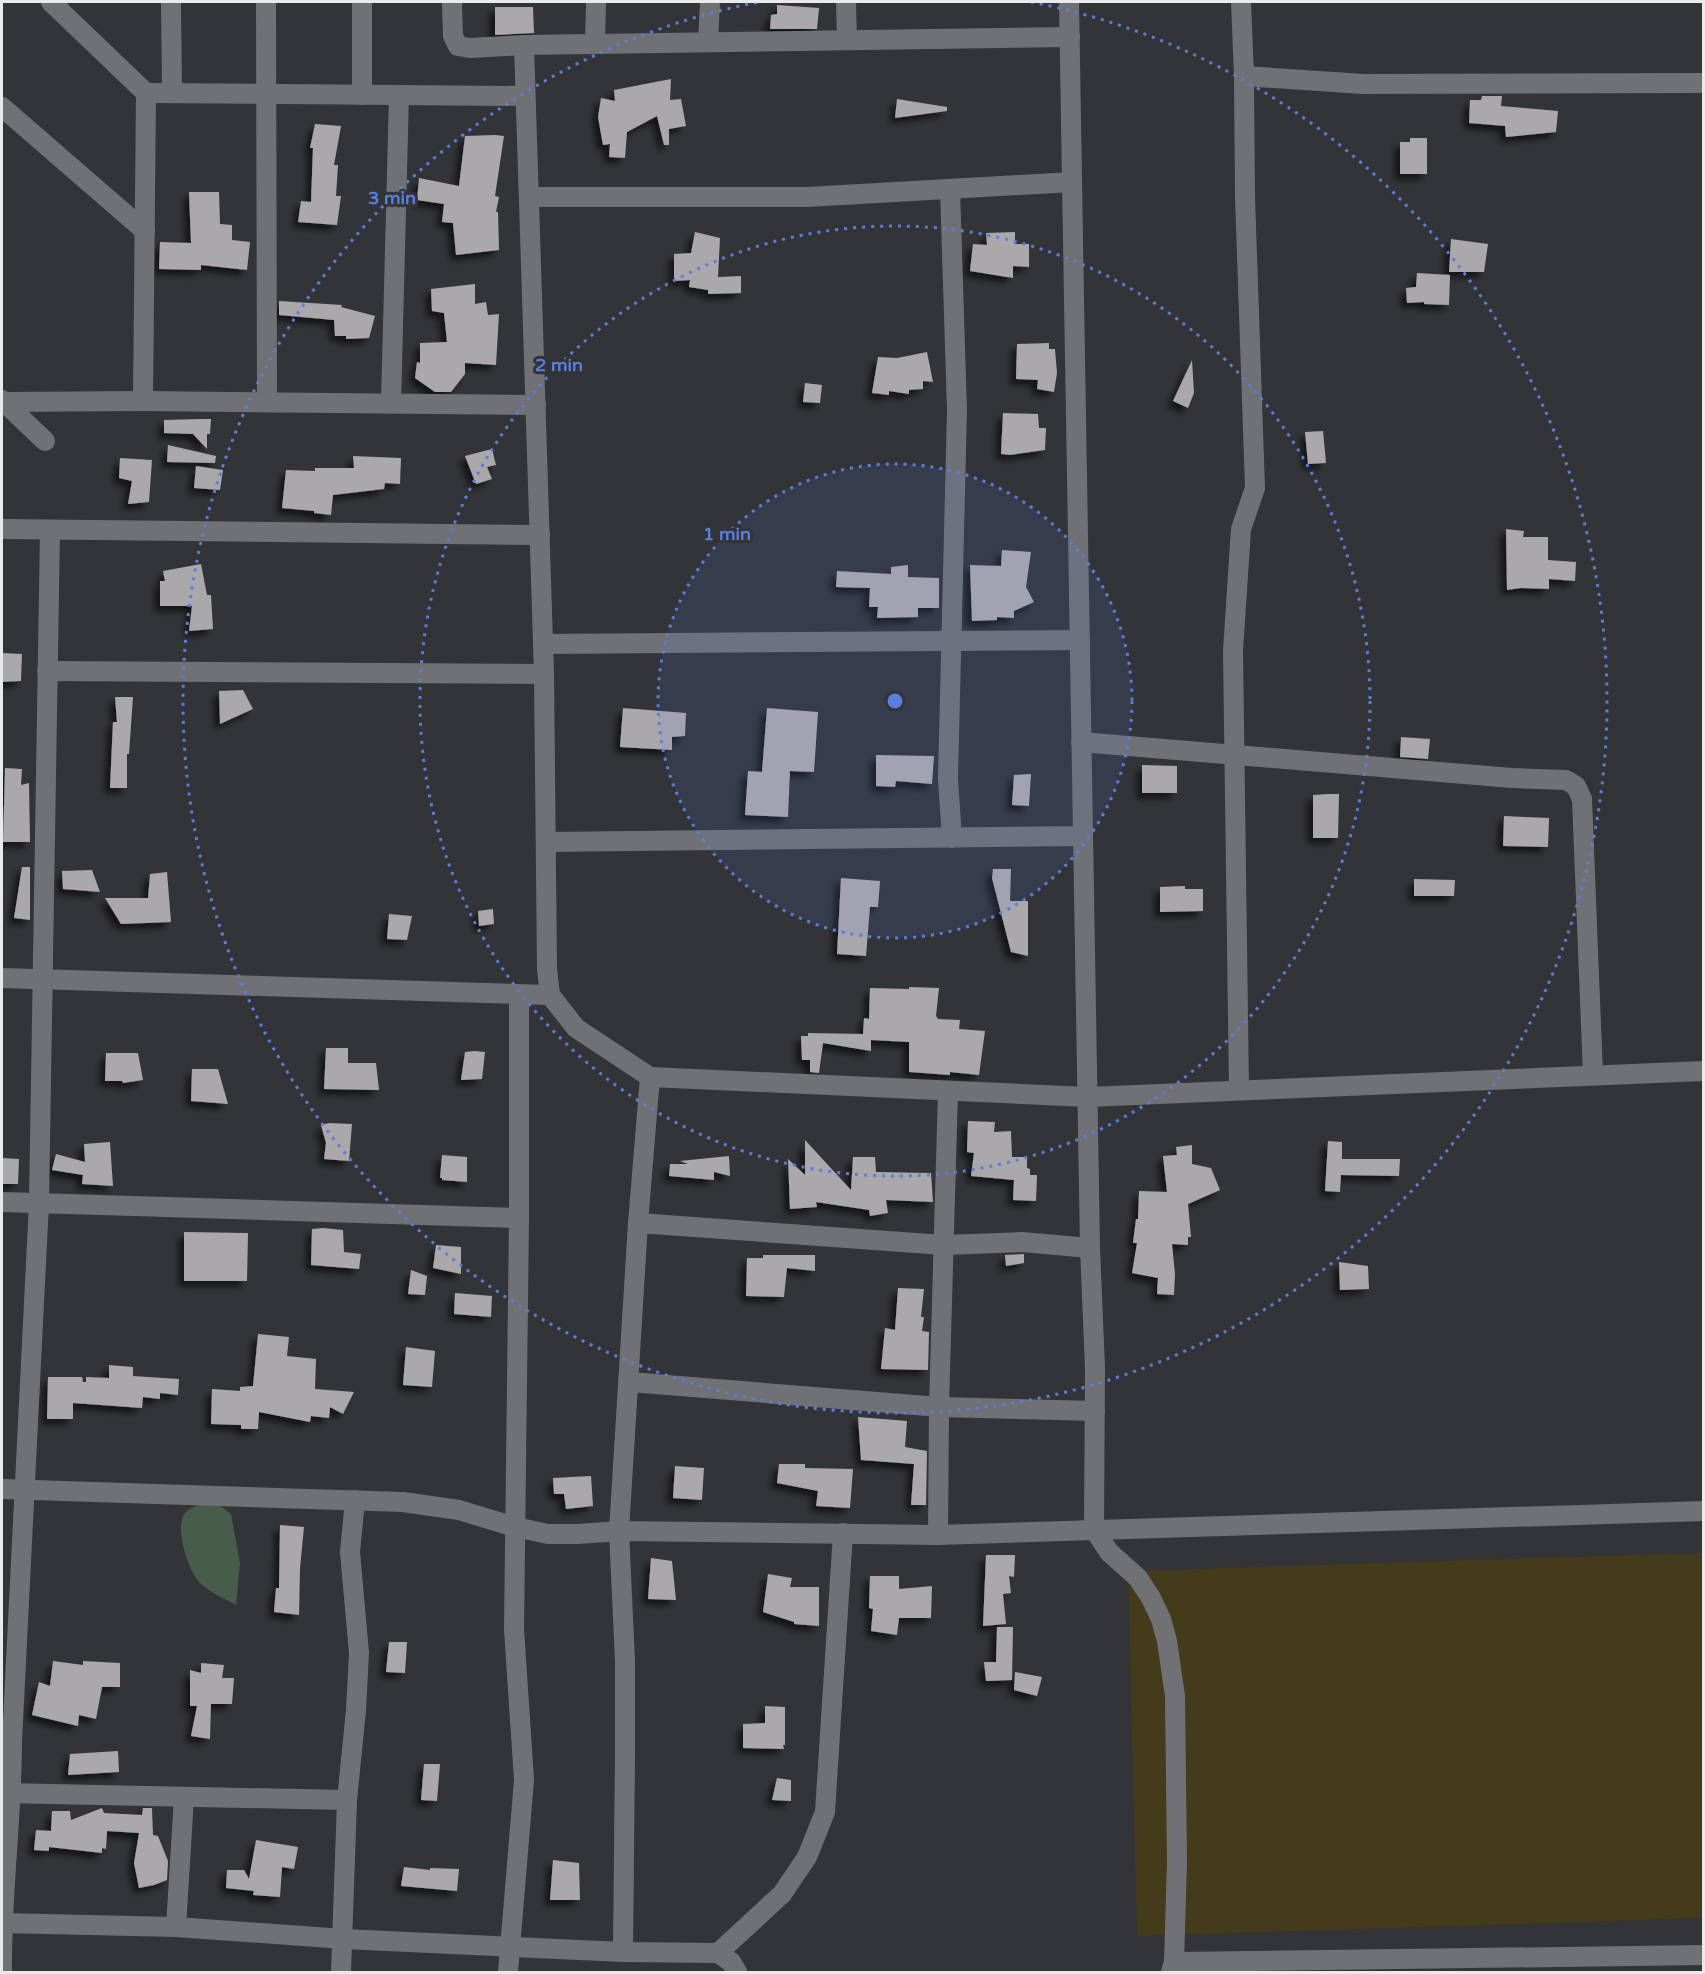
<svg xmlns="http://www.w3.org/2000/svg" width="1705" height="1974" font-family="'Varela Round',sans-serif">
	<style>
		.green { fill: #485c4c }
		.sand { fill: #443b1b }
		.building { fill: #aba8ac; filter: url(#shadow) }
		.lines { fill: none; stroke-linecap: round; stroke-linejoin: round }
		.street { stroke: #707175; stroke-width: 20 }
		.ring { fill: none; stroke: #5a7dde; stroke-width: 3; stroke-dasharray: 3 6 }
		.centre { fill: #5a7dde; stroke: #323437; stroke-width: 3 }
		.ring-label { font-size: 18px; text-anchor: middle; font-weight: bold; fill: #5a7dde; stroke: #323437; stroke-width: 6; stroke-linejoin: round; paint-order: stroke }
	</style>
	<defs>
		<filter id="shadow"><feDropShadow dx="-5.5" dy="5.5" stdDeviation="3" flood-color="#0009"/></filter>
	</defs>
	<rect width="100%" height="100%" fill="#323437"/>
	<path class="green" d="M205 1504 219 1505 231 1514 240 1563 236 1605C225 1599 209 1592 200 1583 188 1571 174 1527 185 1513 190 1507 198 1505 205 1504Z"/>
	<polygon class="sand" points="1703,1553 1703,1918 1137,1936 1128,1571"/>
	<g class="building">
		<polygon points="777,5 819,8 817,29 770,29 771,15 777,14"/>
		<polygon points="495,7 533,7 534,33 495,35"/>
		<polygon points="671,79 670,100 681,99 686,126 669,129 669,145 664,145 657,116 627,132 625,158 609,157 610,144 603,145 598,117 601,98 615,101 614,90"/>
		<polygon points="1482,96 1502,96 1501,106 1558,111 1556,132 1506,137 1505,126 1469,123 1470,100 1481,100"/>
		<polygon points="897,99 947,107 947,111 895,118"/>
		<polygon points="315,124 341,126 334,165 338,165 336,196 341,196 337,225 298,222 301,201 311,202 313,148 310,148"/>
		<polygon points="495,135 504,136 495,196 499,197 496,212 498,212 499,250 456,255 453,223 442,222 444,204 417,200 419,178 459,186 465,136"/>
		<polygon points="1410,138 1427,138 1427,174 1400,174 1400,142 1410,142"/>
		<polygon points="189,192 219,192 220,224 232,225 232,240 250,242 247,270 201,265 201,270 159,269 160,242 191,243"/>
		<polygon points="695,232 720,238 718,277 741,276 741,293 708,294 708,290 689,287 690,280 674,281 674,254 691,253"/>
		<polygon points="1015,232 1015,244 1029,244 1029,267 1013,266 1013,278 970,271 973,244 987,245 986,233"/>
		<polygon points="1451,239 1488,244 1484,272 1449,272"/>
		<polygon points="1417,273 1450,275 1449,305 1424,304 1424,302 1407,303 1406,288 1416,287"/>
		<polygon points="475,284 475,304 486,302 488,315 499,314 496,365 465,363 465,374 451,392 435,392 415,378 417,362 420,363 420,343 447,342 444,313 432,311 431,289"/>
		<polygon points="279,301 342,305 341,307 375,316 369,338 346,339 346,336 335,336 334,320 279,315"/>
		<polygon points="1049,343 1049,349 1055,349 1057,373 1054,392 1037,389 1038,380 1016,379 1017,344"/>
		<polygon points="927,352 933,382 923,381 923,389 909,390 909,394 889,391 889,395 872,393 878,357 897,358"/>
		<polygon points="1192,360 1194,393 1188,408 1173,401"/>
		<polygon points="805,383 822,385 820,403 803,402"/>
		<polygon points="1003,413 1038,414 1039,428 1046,428 1045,450 1010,455 1001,454"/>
		<polygon points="200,419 211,419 210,434 207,434 207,449 193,434 164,433 164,420"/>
		<polygon points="1323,431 1326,463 1308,464 1305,432"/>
		<polygon points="168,445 216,456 215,463 167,462"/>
		<polygon points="492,449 496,465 487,467 492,479 476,484 465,456"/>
		<polygon points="353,456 401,458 400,484 385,483 384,489 333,495 331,515 314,513 314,511 282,508 286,470 315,471 315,468 354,468"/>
		<polygon points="120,458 152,460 149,502 128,504 132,481 119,478"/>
		<polygon points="196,466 223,470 220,490 194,488"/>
		<polygon points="1506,529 1524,531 1523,537 1548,537 1548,560 1576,562 1575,581 1549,579 1549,589 1521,588 1507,590"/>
		<polygon points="1002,550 1031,552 1026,587 1034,602 1014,611 1014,618 997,617 997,620 972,621 970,565 1001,566"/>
		<polygon points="201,564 207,595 211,595 213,629 189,631 192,606 160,606 160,581 165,581 163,571"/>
		<polygon points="908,565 908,577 939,578 939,608 918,608 918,617 877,618 878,607 869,607 870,588 836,587 837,571 891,574 891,567"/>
		<polygon points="2,653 22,654 21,681 2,682"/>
		<polygon points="243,690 253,709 220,724 219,691"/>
		<polygon points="115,697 133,697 129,754 127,754 127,788 110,788 113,722 117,722"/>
		<polygon points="623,708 686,713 685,736 672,737 672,750 620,747"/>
		<polygon points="767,708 818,712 814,772 790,771 788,817 745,815 748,771 762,772"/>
		<polygon points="1401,737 1430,739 1428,759 1400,757"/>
		<polygon points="876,755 934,756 932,784 896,781 895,787 876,786"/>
		<polygon points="1142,765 1177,766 1177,793 1142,793"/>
		<polygon points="5,768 22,769 21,785 29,783 30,842 3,842"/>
		<polygon points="1031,774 1029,806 1012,805 1014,775"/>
		<polygon points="1328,794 1339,794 1338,838 1313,838 1313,795"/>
		<polygon points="1504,816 1549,818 1548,847 1503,846"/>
		<polygon points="22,867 30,867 30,920 14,918"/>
		<polygon points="993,869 1011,869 1010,901 1028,901 1028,956 1011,952 992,878"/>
		<polygon points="92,870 100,892 63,889 62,871"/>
		<polygon points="167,872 171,922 121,924 105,898 148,898 150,874"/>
		<polygon points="841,878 880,881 878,907 870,907 866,956 837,954"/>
		<polygon points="1414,879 1455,880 1454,896 1414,896"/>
		<polygon points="1185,886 1185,889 1203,889 1203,911 1160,912 1160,887"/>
		<polygon points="493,909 494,924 479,926 478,911"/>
		<polygon points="389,914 412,916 407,940 387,939"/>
		<polygon points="909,987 939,988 936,1016 938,1019 960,1020 959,1029 985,1031 979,1075 950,1072 950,1075 909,1072 909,1042 871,1040 871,1051 823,1043 819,1073 810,1072 810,1060 802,1060 801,1036 808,1036 808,1033 863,1034 864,1018 869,1019 870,988 909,989"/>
		<polygon points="326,1048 348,1048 348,1063 376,1063 379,1090 324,1089"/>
		<polygon points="474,1051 485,1052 482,1079 461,1080 465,1052"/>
		<polygon points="106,1053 138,1053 143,1080 123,1083 122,1081 105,1081"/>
		<polygon points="192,1069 218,1069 228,1104 191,1101"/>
		<polygon points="968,1121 995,1122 994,1132 1011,1131 1012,1157 1027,1157 1027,1168 1030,1169 1030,1175 1037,1175 1036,1201 1013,1200 1014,1180 971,1176 974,1153 967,1152"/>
		<polygon points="329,1123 352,1124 349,1161 324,1159 326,1143 321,1125"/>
		<polygon points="805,1140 851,1190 853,1157 875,1157 876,1172 931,1173 933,1202 886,1200 888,1213 870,1216 869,1210 816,1202 817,1207 790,1209 788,1159 805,1175"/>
		<polygon points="1328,1141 1342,1142 1342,1159 1400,1159 1399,1176 1341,1175 1340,1192 1325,1191"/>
		<polygon points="110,1142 113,1186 82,1184 83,1175 52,1170 56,1154 85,1162 84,1144"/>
		<polygon points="1192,1145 1192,1164 1211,1168 1220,1190 1188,1204 1191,1237 1188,1237 1188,1245 1172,1244 1175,1274 1174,1295 1157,1294 1158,1278 1132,1273 1137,1243 1133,1243 1136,1219 1138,1219 1139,1191 1167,1192 1163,1156 1177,1155 1176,1147"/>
		<polygon points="442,1155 467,1157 467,1182 442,1180 442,1178 440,1178"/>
		<polygon points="729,1156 730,1176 714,1172 714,1180 669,1176 670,1164 688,1164 680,1161"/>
		<polygon points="2,1158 19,1159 18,1184 2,1184"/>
		<polygon points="323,1228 343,1230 344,1252 361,1254 359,1269 311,1265 312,1229"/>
		<polygon points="184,1232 248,1233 247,1281 184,1281"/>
		<polygon points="436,1245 461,1247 461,1274 433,1268"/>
		<polygon points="1024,1254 1024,1263 1006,1266 1005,1255"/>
		<polygon points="763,1255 815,1255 815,1271 787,1268 784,1297 746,1296 747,1258 763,1258"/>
		<polygon points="1339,1262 1368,1266 1369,1289 1340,1290"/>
		<polygon points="411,1270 427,1276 425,1295 408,1294"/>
		<polygon points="898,1288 924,1289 921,1317 924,1317 922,1331 929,1332 928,1370 881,1369 885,1328 895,1330"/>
		<polygon points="455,1293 492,1296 491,1317 454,1314"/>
		<polygon points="258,1334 289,1337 287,1356 316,1359 315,1389 354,1392 343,1414 330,1407 329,1418 311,1416 310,1422 259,1412 258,1429 241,1429 241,1425 211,1424 212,1389 240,1391 240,1387 253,1386"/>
		<polygon points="406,1347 435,1351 432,1387 403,1385"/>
		<polygon points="109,1365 133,1367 133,1376 179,1379 178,1395 160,1393 160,1399 143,1397 142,1408 73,1403 73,1419 47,1419 48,1377 82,1377 83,1382 86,1382 86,1377 109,1378"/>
		<polygon points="858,1417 907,1421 905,1447 927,1451 926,1505 911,1505 914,1464 861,1460"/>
		<polygon points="779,1464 805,1464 805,1468 853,1469 850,1508 816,1506 818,1491 777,1483"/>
		<polygon points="675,1466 704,1468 702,1500 673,1498"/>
		<polygon points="591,1476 593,1506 566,1509 564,1494 554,1494 553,1478"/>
		<polygon points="280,1525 304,1527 300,1568 299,1615 274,1612 276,1588 279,1588"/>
		<polygon points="986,1555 1015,1555 1014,1577 1009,1576 1011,1593 1003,1594 1006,1624 983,1626"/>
		<polygon points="651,1558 672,1561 676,1600 648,1599"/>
		<polygon points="768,1574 792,1578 790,1587 819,1587 819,1626 794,1624 794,1622 763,1612"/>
		<polygon points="870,1576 899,1576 899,1589 932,1586 931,1618 899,1618 897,1635 871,1631 873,1609 869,1608"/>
		<polygon points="997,1627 1013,1627 1012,1680 986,1681 984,1662 996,1662"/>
		<polygon points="389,1642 407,1642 405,1673 386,1672"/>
		<polygon points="53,1661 83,1665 83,1661 120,1663 120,1687 102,1687 96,1719 79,1715 78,1726 32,1715 39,1682 50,1686"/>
		<polygon points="201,1663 224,1665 222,1678 234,1678 232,1704 211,1704 210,1739 191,1736 197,1706 190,1706 190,1670 201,1673"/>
		<polygon points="1015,1672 1042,1677 1037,1696 1014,1690"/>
		<polygon points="765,1706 785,1707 785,1745 783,1745 784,1749 743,1748 743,1724 765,1723"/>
		<polygon points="118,1751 119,1772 68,1775 70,1754"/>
		<polygon points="424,1764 440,1764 437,1801 421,1800"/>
		<polygon points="777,1778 791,1780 791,1801 772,1800"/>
		<polygon points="102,1808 104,1813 142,1815 143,1808 152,1808 153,1835 158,1836 168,1861 167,1880 154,1885 139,1888 134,1863 139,1833 107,1831 106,1849 102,1848 102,1853 49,1847 49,1851 34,1850 36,1830 51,1831 52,1811 70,1811 71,1820"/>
		<polygon points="256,1840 298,1847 294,1869 282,1867 280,1897 253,1895 254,1891 226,1888 227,1870 244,1870 249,1879"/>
		<polygon points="553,1860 579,1863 580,1900 550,1900"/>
		<polygon points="404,1867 430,1870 430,1868 459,1869 457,1891 401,1886"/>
	</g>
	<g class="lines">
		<g class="street">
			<polyline points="51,2 146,93 143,401"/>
			<polyline points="171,2 172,93"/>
			<polyline points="266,2 267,402"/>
			<polyline points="362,2 362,95"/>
			<polyline points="452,2 453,36 458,46 470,48 524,45 1070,37"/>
			<polyline points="846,2 847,40"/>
			<polyline points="1069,2 1090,1248 1095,1368 1094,1529 1109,1552 1138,1578 1151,1598 1161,1619 1167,1641 1175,1696 1177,1862 1174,1962 1171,1972"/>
			<polyline points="708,42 710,2"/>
			<polyline points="595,44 596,2"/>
			<polyline points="524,45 544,674 547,969 550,995 576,1028 650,1077 1088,1097 1704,1071"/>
			<polyline points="1244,76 1363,84 1704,83"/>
			<polyline points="146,93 525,96"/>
			<polyline points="2,107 145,231"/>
			<polyline points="950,189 957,410 948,779 952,838"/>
			<polyline points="529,197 807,197 1072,182"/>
			<polyline points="2,400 45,441"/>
			<polyline points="4,402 143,401 536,405"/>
			<polyline points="391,403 399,95"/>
			<polyline points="2,529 540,535"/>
			<polyline points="543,644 1080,640"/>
			<polyline points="47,671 544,674"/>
			<polyline points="1081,742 1512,778 1566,780 1576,786 1582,799 1593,1075"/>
			<polyline points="546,842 1083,836"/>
			<polyline points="2,978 550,995"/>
			<polyline points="1239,1090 1233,651 1241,529 1255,488 1245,197 1244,76 1241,2"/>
			<polyline points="2,1202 519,1218"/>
			<polyline points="638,1223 944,1245 1022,1242 1090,1248"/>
			<polyline points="630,1382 939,1407 1095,1411"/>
			<polyline points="2,1489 403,1502 459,1510 515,1527 548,1534 578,1534 619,1531 938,1535 1704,1511"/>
			<polyline points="938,1535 939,1407 948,1091"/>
			<polyline points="2,1793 347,1800"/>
			<polyline points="2,1923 176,1927 344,1939 623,1952 718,1953 731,1962 737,1972"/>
			<polyline points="176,1927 184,1798"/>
			<polyline points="623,1952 625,1753 625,1661 619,1531 638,1223 650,1077"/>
			<polyline points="718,1953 782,1894 807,1857 825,1812 843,1533"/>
			<polyline points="1174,1962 1704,1955"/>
			<path d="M2 1972C1 1895 12 1818 12 1741L39 1203 50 530"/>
			<polyline points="341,1972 347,1800 356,1710 359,1653 350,1552 355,1500"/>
			<polyline points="508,1972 524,1780 514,1629 519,1218 519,995"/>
		</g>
	</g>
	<circle cx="895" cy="701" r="237" fill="#5a7dde" fill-opacity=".12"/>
	<g class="ring">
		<circle cx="895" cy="701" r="237"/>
		<circle cx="895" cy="701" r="475"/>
		<path d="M1031 2A712 712 0 1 1 759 2"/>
	</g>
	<circle cx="895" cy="701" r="9" class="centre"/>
	<g class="ring-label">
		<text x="392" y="204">3 min</text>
		<text x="559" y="371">2 min</text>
		<text x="727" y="540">1 min</text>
	</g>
	<rect width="1705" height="1974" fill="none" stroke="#e9eaec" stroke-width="6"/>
</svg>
